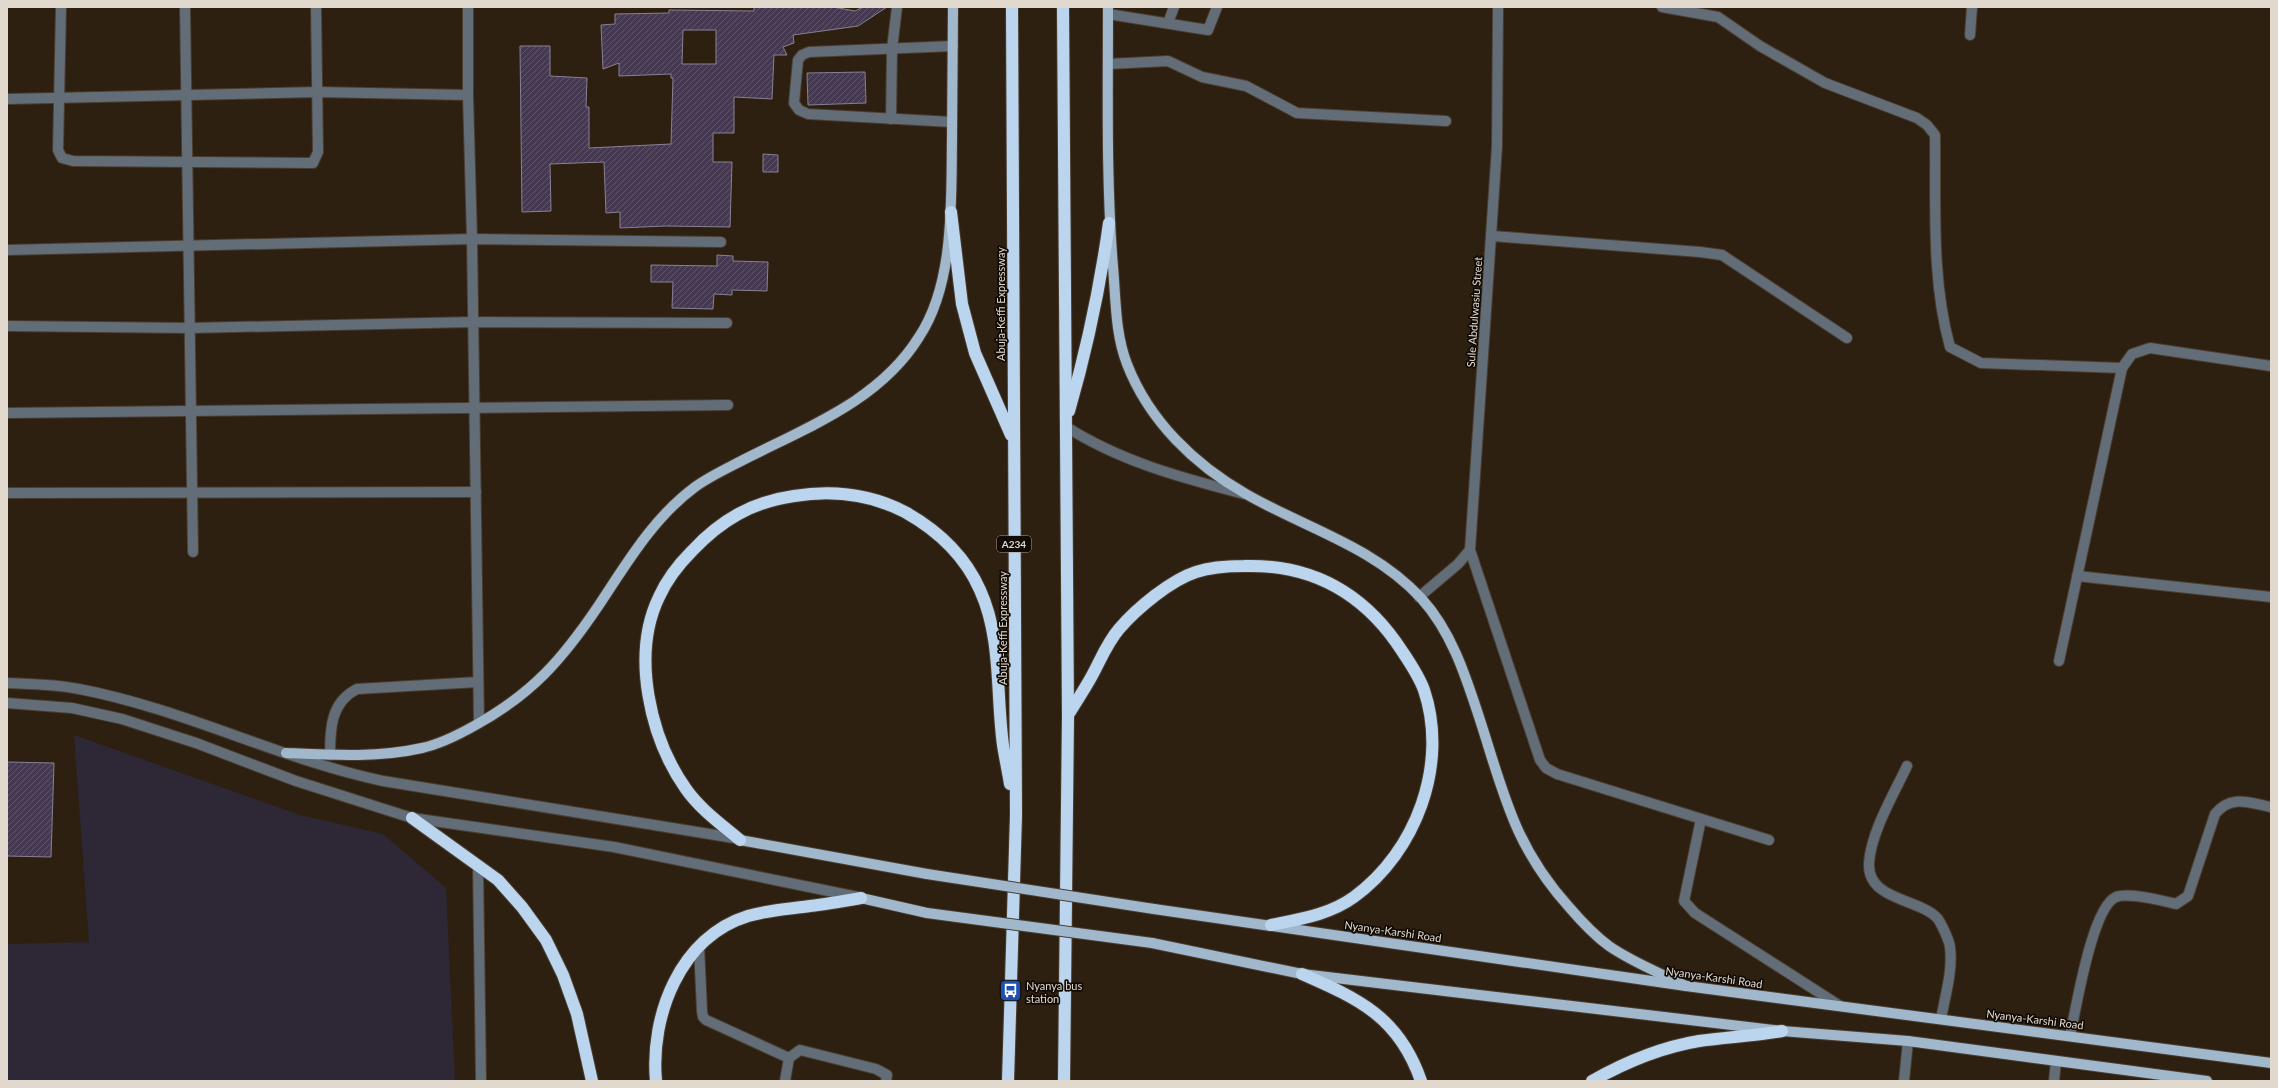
<svg xmlns="http://www.w3.org/2000/svg" width="2278" height="1088" font-family="Lato,sans-serif">
	<style>
		.commercial { fill: #2d2736 }
		.building { fill: url(#building-hatch); stroke: #8a8094; fill-rule: evenodd }
		.lines { fill: none; stroke-linecap: round; stroke-linejoin: round }
		.minor-casing { stroke: #4a3d2f; stroke-width: 12 }
		.major-casing { stroke: #4a3d2f; stroke-width: 12 }
		.highway-casing { stroke: #4a3d2f; stroke-width: 14 }
		.minor { stroke: #626d77; stroke-width: 10 }
		.major { stroke: #a1b8cc; stroke-width: 10 }
		.highway { stroke: #bbd5ee; stroke-width: 12 }
		.major-bridge-casing { stroke: #4a3d2f; stroke-width: 12; stroke-linecap: butt }
		.major-bridge { stroke: #a1b8cc; stroke-width: 10 }
		.labels { text-anchor: middle; dominant-baseline: central; stroke-width: 3.5; stroke-linejoin: round; paint-order: stroke }
		.shield { fill: #110b05; stroke: #a39a92; stroke-width: 1 }
		.shield-label { font-size: 10px; font-weight: bold; fill: #e1d8ce }
		.street-label { font-size: 11px; fill: #e1d8ce; stroke: #110b05 }
		.poi-label { font-size: 11px; fill: #e1d8ce; stroke: #110b05; text-anchor: start }
	</style>
	<defs>
		<pattern id="building-hatch" width="6" height="6" patternUnits="userSpaceOnUse"><rect width="6" height="6" fill="#453851"/><path d="M-1 1l2-2M0 6l6-6M5 7l2-2" fill="none" stroke="#605469"/></pattern>
	</defs>
	<rect width="100%" height="100%" fill="#2d2011"/>
	<polygon class="commercial" points="74,735 300,815 383,834 446,888 455,1081 7,1081 7,944 89,942"/>
	<g class="building">
		<path d="M754 7H833L855 11 863 7H887L858 26 793 35 794 43 783 47 787 55H774L772 99 734 97V133H713V162H732L730 227 666 226 620 228V212L606 213 604 162 550 164 551 211 522 212 520 46H550V76L587 78 586 107H589V148L671 144 673 78H671V74L619 76V63L603 69 601 25 615 24V14L669 13V10L754 11ZM683 30H716V64H682Z"/>
		<polygon points="865,72 866,103 808,105 807,73"/>
		<polygon points="763,154 778,155 778,172 763,172"/>
		<polygon points="717,255 733,256 733,261 768,262 767,291 732,290 732,295 714,294 713,309 672,308 673,282 651,282 651,265 717,266"/>
		<polygon points="7,762 54,763 51,857 7,856"/>
	</g>
	<g class="lines">
		<defs>
			<g id="minor">
				<polyline points="61,7 58,150 62,158 73,161 313,163 318,152 316,7"/>
				<polyline points="185,7 193,552"/>
				<polyline points="468,7 468,95 472,239 479,723"/>
				<path d="M1662 7 1718 17 1760 46 1825 83 1917 118 1927 125 1935 135C1936 205 1931 279 1950 347L1981 363 2122 368"/>
				<polyline points="1108,14 1208,30 1217,7"/>
				<polyline points="1168,23 1174,7"/>
				<polyline points="1970,35 1972,7"/>
				<polyline points="1108,64 1168,61 1202,77 1246,86 1297,113 1446,121"/>
				<polyline points="7,99 318,92 468,95"/>
				<polyline points="891,119 892,49 897,7"/>
				<polyline points="952,122 808,114 799,110 794,103 798,60 802,55 809,52 953,46"/>
				<polyline points="1492,236 1700,252 1722,255 1847,338"/>
				<polyline points="7,250 472,239 721,242"/>
				<polyline points="7,326 190,328 473,322 727,323"/>
				<polyline points="7,413 728,405"/>
				<path d="M1065 426C1119 461 1182 478 1244 494"/>
				<polyline points="7,493 476,492"/>
				<polyline points="1470,550 1540,760 1546,768 1557,774 1769,840"/>
				<polyline points="2077,576 2271,597"/>
				<polyline points="1419,597 1458,564 1470,550 1497,146 1498,7"/>
				<polyline points="2059,661 2122,368 2132,354 2150,348 2271,366"/>
				<path d="M7 683C31 684 55 684 79 689 184 709 279 759 383 781L740 839"/>
				<polyline points="7,703 72,708 122,719 196,743 296,781 412,818 614,847 858,897"/>
				<path d="M330 755C330 728 331 702 357 689L478 682"/>
				<path d="M1907 766C1894 794 1871 832 1869 863 1867 901 1920 898 1938 919 1942 925 1949 940 1950 947 1953 971 1945 996 1941 1019"/>
				<polyline points="1701,819 1684,901 1695,913 1840,1006"/>
				<polyline points="478,865 481,1081"/>
				<polyline points="699,946 702,1011 703,1017 706,1020 789,1058 800,1050 876,1069 887,1075 886,1081"/>
				<path d="M2070 1036C2076 1009 2092 907 2116 897 2129 892 2163 901 2176 904L2188 896 2215 814C2231 794 2249 803 2271 807"/>
				<polyline points="785,1081 789,1058"/>
				<polyline points="1904,1081 1908,1041"/>
				<polyline points="2054,1081 2056,1061"/>
			</g>
			<g id="major">
				<path d="M1108 7C1108 94 1106 181 1113 267 1116 300 1115 333 1127 364 1149 421 1195 465 1246 494 1305 528 1373 546 1421 598 1452 632 1466 677 1480 720 1504 794 1514 846 1569 907 1581 921 1594 935 1609 946 1632 962 1660 973 1686 986"/>
				<path d="M286 753C330 755 378 758 422 748 440 744 458 735 474 726 532 694 562 660 599 605 627 563 653 518 695 487 710 476 728 468 745 459 808 427 880 400 919 337 955 283 951 200 952 138 952 94 953 51 953 7"/>
				<polyline points="740,840 927,874"/>
				<polyline points="861,898 927,913"/>
				<polyline points="1154,909 1686,986 2271,1063"/>
				<polyline points="1152,943 1302,974 1782,1031 1908,1041 2207,1081"/>
			</g>
			<g id="highway">
				<polyline points="1063,7 1068,715 1064,1081"/>
				<polyline points="951,212 962,304 975,353 1011,435"/>
				<path d="M1069 411C1087 349 1100 287 1109 223"/>
				<path d="M1068 715C1075 704 1082 693 1089 681 1099 664 1106 644 1119 629 1137 608 1171 580 1196 572 1211 567 1229 566 1244 566 1313 564 1365 594 1402 651 1410 663 1419 676 1424 690 1449 764 1416 852 1354 897 1329 915 1300 919 1271 925"/>
				<polyline points="412,818 498,880 522,907 546,940 563,975 577,1014 592,1081"/>
				<path d="M740 840C721 824 700 809 686 789 650 738 631 655 659 597 667 579 679 564 692 551 721 520 752 502 794 496 832 490 870 494 905 512 937 530 965 556 980 590 1002 638 996 694 1003 745 1005 758 1008 771 1010 784"/>
				<path d="M1302 974C1359 999 1399 1017 1421 1081"/>
				<path d="M656 1081C650 1016 680 937 748 916 768 910 789 909 810 906 827 904 844 901 861 898"/>
				<polyline points="1008,1081 1016,815 1012,7"/>
				<path d="M1592 1081C1624 1063 1662 1047 1699 1041 1727 1037 1754 1036 1782 1031"/>
			</g>
		</defs>
		<use href="#minor" class="minor-casing"/>
		<use href="#major" class="major-casing"/>
		<use href="#highway" class="highway-casing"/>
		<use href="#minor" class="minor"/>
		<use href="#major" class="major"/>
		<use href="#highway" class="highway"/>
		<defs>
			<g id="major-bridge">
				<polyline points="927,874 1154,909"/>
				<polyline points="927,913 1152,943"/>
			</g>
		</defs>
		<use href="#major-bridge" class="major-bridge-casing"/>
		<use href="#major-bridge" class="major-bridge"/>
	</g>
	<defs>
		<symbol id="bus-square" viewBox="-11 -11 22 22"><rect x="-9" y="-9" width="18" height="18" rx="4" fill="#1a4fb4" stroke="#110b05"/><path d="M-5-6H5V4H4V6H2V4H-2V6H-4V4H-5ZM-3.5-4V0h7V-4ZM-3.5 1.2v1.5H-2V1.2ZM2 1.2v1.5H3.5V1.2Z" fill="#fff"/></symbol>
	</defs>
	<g fill-rule="evenodd">
		<use href="#bus-square" x="998" y="978" width="25" height="25"/>
	</g>
	<g class="labels">
		<rect class="shield" x="997" y="536" width="34" height="16" rx="3"/>
		<g class="shield-label">
			<text x="1014" y="544">A234</text>
		</g>
		<g class="street-label">
			<text transform="translate(1000 304) rotate(-90)">Abuja-Keffi Expressway</text>
			<text transform="translate(1474 312) rotate(-86)">Sule Abdulwasiu Street</text>
			<text transform="translate(1002 628) rotate(-90)">Abuja-Keffi Expressway</text>
			<text transform="translate(1393 931) rotate(8)">Nyanya-Karshi Road</text>
			<text transform="translate(1714 977) rotate(8)">Nyanya-Karshi Road</text>
			<text transform="translate(2035 1019) rotate(7)">Nyanya-Karshi Road</text>
		</g>
		<g class="poi-label">
			<text x="1026" y="985">Nyanya bus<tspan x="1026" dy="13">station</tspan></text>
		</g>
	</g>
	<rect width="2278" height="1088" fill="none" stroke="#e1d8ce" stroke-width="16"/>
</svg>
